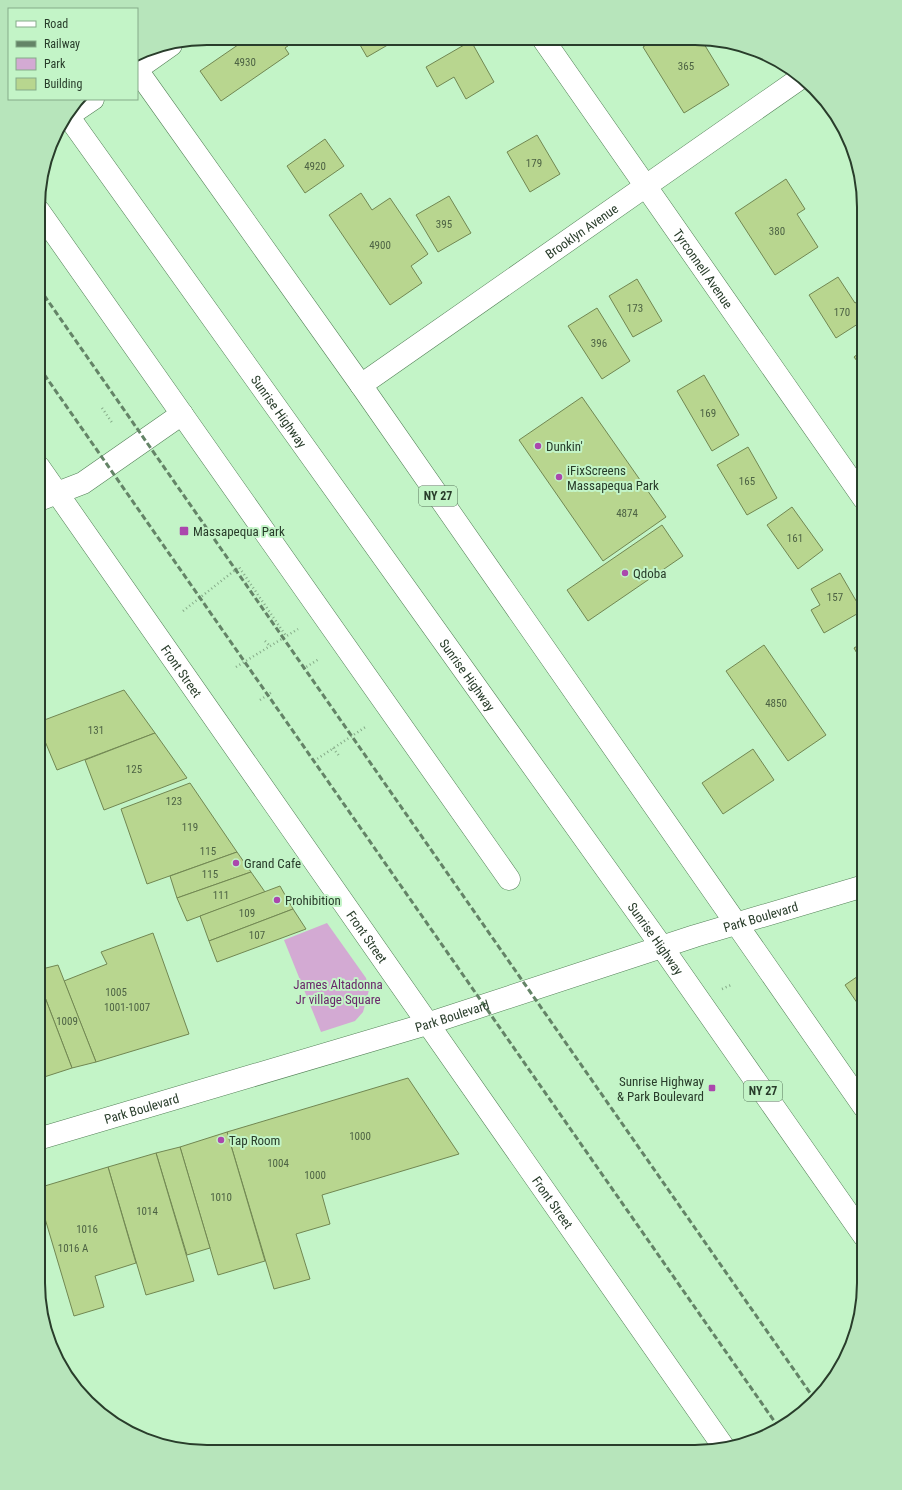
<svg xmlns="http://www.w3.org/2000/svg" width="902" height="1490" font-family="'Roboto Condensed',sans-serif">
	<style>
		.green { fill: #d3aad3 }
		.building { fill: #b8d68f; stroke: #718752 }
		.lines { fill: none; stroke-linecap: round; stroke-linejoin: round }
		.minor-casing { stroke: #538057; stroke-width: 23 }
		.major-casing { stroke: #538057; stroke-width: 23 }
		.highway-casing { stroke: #538057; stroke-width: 23 }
		.path { stroke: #85aa88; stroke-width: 2.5; stroke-dasharray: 1 3; stroke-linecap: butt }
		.minor { stroke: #fff; stroke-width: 22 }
		.major { stroke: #fff; stroke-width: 22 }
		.highway { stroke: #fff; stroke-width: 22 }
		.rail { stroke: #648467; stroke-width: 3; stroke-dasharray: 6 3; stroke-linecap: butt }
		.poi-dot { fill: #ab47ad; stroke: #c3f4c7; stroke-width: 1.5 }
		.labels { text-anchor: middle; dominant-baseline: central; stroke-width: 4; stroke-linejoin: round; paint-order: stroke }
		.number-label { font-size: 11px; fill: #4d6344 }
		.shield { fill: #c3f4c7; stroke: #57745a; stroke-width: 1 }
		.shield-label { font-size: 12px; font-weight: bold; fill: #293d2b }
		.street-label { font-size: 13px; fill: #293d2b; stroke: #c3f4c7 }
		.poi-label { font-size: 13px; fill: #293d2b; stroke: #c3f4c7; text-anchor: start }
		.park-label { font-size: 13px; fill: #69276a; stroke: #c3f4c7 }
		.rim { fill: none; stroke: #293d2b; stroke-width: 2 }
	</style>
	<rect width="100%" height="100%" fill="#c3f4c7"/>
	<polygon class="green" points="327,923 366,978 369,990 363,1012 355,1021 321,1032 284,940"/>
	<g class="building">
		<polygon points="248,38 288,38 292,43 285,48 289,54 221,101 200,71"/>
		<polygon points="356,38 398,39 367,57"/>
		<polygon points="655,39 701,39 729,85 684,113 643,47"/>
		<polygon points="471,41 494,82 466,99 454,77 437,87 426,67"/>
		<polygon points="845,131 851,143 854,159 840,134"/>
		<polygon points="537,135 560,174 530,192 507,152"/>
		<polygon points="325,139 344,166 305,193 287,166"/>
		<polygon points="786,179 805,209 797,214 818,247 775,275 735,213"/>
		<polygon points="361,193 372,210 390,198 428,254 411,266 422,283 390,305 329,215"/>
		<polygon points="449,196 471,233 438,252 416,215"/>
		<polygon points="838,277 855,303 864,298 864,320 836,338 809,295"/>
		<polygon points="637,279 662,321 633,337 609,296"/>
		<polygon points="597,308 630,361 602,379 568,326"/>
		<polygon points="864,349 864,370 854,357"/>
		<polygon points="704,375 739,435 712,451 677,391"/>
		<polygon points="582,397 666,517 603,561 519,440"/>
		<polygon points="748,447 777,498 747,515 717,465"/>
		<polygon points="792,507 823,550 798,569 767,525"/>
		<polygon points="662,525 683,556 588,621 567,590"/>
		<polygon points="840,573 862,611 824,633 811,610 820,605 811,589"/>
		<polygon points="864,642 864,666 854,648"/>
		<polygon points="764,645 826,735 788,761 726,671"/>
		<polygon points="124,690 155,733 57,770 39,727 39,722"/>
		<polygon points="155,733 187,778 104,810 85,760"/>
		<polygon points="753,749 774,780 723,814 702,783"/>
		<polygon points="190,783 237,852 147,884 121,809"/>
		<polygon points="237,852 251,872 177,898 170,876"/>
		<polygon points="251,872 265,892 187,921 177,898"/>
		<polygon points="280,886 293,909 209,941 200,916"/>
		<polygon points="293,909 306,929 217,962 209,941"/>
		<polygon points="153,933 189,1034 96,1062 64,981 107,964 101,952"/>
		<polygon points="58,965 96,1062 72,1068 38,979 38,970"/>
		<polygon points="864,972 864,1013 845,985"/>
		<polygon points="38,979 72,1068 38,1079"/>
		<polygon points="408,1078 459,1154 322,1195 330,1224 296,1234 310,1279 274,1289 227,1132"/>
		<polygon points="227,1132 265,1261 218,1275 180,1147"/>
		<polygon points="180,1147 210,1248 187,1255 156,1153"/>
		<polygon points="156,1153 194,1281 146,1295 108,1167"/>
		<polygon points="108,1167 136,1263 95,1276 104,1307 74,1316 38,1195 38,1188"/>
		<polygon points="38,1279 46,1306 43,1307 38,1283"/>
	</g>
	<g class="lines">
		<defs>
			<g id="minor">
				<path id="s1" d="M543 39 864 499"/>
				<polyline points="137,69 171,45"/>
				<polyline points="68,116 93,99"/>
				<polyline points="39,211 509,879"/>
				<path id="s2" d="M361 385 802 77"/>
				<path id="s3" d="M39 467 723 1446"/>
				<polyline points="39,500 83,483 182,414"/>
			</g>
			<g id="major">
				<path id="s4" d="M38 1139 427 1024 695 936 864 886"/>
			</g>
			<g id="highway">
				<polyline points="137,70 361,385 864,1107"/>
				<path id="s5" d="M68 116 662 947 864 1236"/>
			</g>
		</defs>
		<use href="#minor" class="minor-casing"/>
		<use href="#major" class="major-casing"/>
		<use href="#highway" class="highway-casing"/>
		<g class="path">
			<polyline points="102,408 113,424"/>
			<polyline points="183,611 239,567 286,636"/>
			<polyline points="265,641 270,646"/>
			<polyline points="236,667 298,629"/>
			<polyline points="303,669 319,659"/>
			<polyline points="260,700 272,692"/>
			<polyline points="333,748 340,757"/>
			<polyline points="314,761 367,726"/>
			<polyline points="722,989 731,985"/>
		</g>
		<use href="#minor" class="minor"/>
		<use href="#major" class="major"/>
		<use href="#highway" class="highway"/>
		<g class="rail">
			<polyline points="39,288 815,1400"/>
			<polyline points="39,367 779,1428"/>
		</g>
	</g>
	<g class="poi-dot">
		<circle cx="538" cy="446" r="4"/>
		<circle cx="559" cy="477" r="4"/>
		<rect x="179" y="526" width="10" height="10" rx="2"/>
		<circle cx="625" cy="573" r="4"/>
		<circle cx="236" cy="863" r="4"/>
		<circle cx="277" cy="900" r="4"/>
		<rect x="708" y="1084" width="8" height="8" rx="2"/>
		<circle cx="221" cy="1140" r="4"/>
	</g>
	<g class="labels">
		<g class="number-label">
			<text x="245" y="62">4930</text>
			<text x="686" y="66">365</text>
			<text x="534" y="163">179</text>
			<text x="315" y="166">4920</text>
			<text x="444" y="224">395</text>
			<text x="777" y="231">380</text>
			<text x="380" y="245">4900</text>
			<text x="635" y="308">173</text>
			<text x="842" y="312">170</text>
			<text x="599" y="343">396</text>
			<text x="708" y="413">169</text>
			<text x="747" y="481">165</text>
			<text x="627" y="513">4874</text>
			<text x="795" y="538">161</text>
			<text x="835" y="597">157</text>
			<text x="776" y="703">4850</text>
			<text x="96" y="730">131</text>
			<text x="134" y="769">125</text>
			<text x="174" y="801">123</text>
			<text x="190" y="827">119</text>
			<text x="208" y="851">115</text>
			<text x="210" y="874">115</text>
			<text x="221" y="895">111</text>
			<text x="247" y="913">109</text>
			<text x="257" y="935">107</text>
			<text x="116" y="992">1005</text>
			<text x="127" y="1007">1001-1007</text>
			<text x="67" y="1021">1009</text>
			<text x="360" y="1136">1000</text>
			<text x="278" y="1163">1004</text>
			<text x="315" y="1175">1000</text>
			<text x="221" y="1197">1010</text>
			<text x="147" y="1211">1014</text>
			<text x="87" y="1229">1016</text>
			<text x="73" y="1248">1016 A</text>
		</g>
		<g class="shield">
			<rect x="419" y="486" width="38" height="20" rx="3"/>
			<rect x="744" y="1081" width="38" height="20" rx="3"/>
		</g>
		<g class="shield-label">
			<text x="438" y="496">NY 27</text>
			<text x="763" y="1091">NY 27</text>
		</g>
		<g class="street-label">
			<text stroke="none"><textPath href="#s2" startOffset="269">Brooklyn Avenue</textPath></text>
			<text stroke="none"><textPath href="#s1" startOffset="280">Tyrconnell Avenue</textPath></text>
			<text stroke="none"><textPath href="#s5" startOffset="363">Sunrise Highway</textPath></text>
			<text stroke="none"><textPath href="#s3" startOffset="249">Front Street</textPath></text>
			<text stroke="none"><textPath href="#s5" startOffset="687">Sunrise Highway</textPath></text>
			<text stroke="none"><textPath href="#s4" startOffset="756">Park Boulevard</textPath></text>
			<text stroke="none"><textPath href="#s3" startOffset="573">Front Street</textPath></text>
			<text stroke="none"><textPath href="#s5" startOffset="1011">Sunrise Highway</textPath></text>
			<text stroke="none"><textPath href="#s4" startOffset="432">Park Boulevard</textPath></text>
			<text stroke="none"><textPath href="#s4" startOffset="108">Park Boulevard</textPath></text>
			<text stroke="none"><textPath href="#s3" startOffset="897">Front Street</textPath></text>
		</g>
		<g class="poi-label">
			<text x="546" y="446">Dunkin'</text>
			<text x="567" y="470">iFixScreens<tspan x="567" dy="15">Massapequa Park</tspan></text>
			<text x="193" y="531">Massapequa Park</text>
			<text x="633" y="573">Qdoba</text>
			<text x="244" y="863">Grand Cafe</text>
			<text x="285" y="900">Prohibition</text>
			<text x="704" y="1081" text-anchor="end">Sunrise Highway<tspan x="704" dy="15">&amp; Park Boulevard</tspan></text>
			<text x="229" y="1140">Tap Room</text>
		</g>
		<g class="park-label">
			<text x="338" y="984">James Altadonna<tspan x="338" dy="15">Jr village Square</tspan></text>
		</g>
	</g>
	<path d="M0 0H902V1490H0ZM207 45H695A162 162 0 0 1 857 207V1283A162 162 0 0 1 695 1445H207A162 162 0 0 1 45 1283V207A162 162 0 0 1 207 45Z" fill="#b7e5bb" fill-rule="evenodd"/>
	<path class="rim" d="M207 45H695A162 162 0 0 1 857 207V1283A162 162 0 0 1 695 1445H207A162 162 0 0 1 45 1283V207A162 162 0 0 1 207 45Z"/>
	<rect x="8" y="8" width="130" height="92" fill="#c3f4c7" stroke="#85ab89"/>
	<rect x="16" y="21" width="20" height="6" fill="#ffffff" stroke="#85ab89"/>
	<text x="44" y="28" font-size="12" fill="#293d2b">Road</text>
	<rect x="16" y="41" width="20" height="6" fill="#648467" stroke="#85ab89"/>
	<text x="44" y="48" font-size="12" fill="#293d2b">Railway</text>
	<rect x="16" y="58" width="20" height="12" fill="#d3aad3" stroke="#85ab89"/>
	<text x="44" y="68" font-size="12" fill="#293d2b">Park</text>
	<rect x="16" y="78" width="20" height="12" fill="#b8d68f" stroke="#85ab89"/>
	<text x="44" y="88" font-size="12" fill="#293d2b">Building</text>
</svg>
